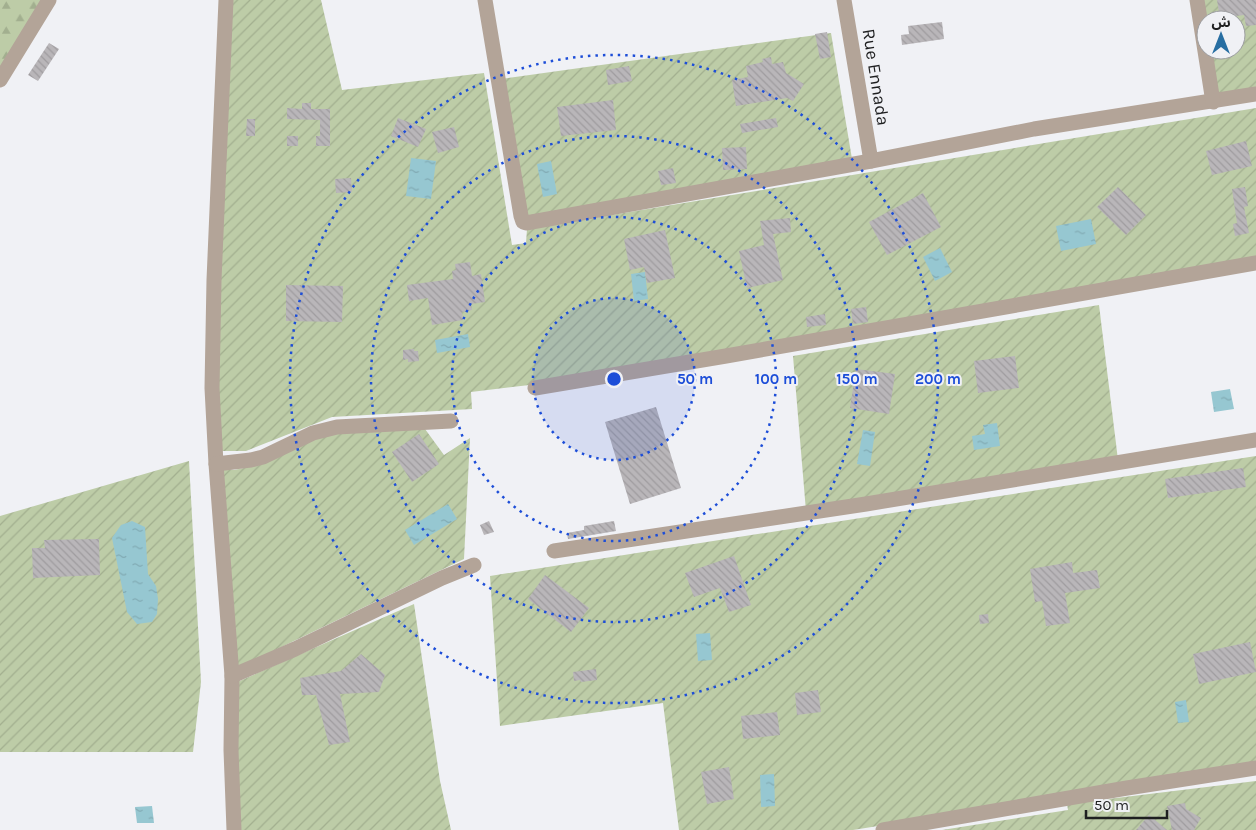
<svg xmlns="http://www.w3.org/2000/svg" width="1256" height="830" font-family="Karla,'Noto Sans Arabic',sans-serif">
	<style>
		.forest { fill: url(#forest-firs) }
		.garden { fill: url(#garden-furrows) }
		.water { fill: url(#water-ripples) }
		.building { fill: url(#building-back-hatch) }
		.lines { fill: none; stroke-linecap: round; stroke-linejoin: round }
		.minor { stroke: #b3a498; stroke-width: 15 }
		.ring { fill: none; stroke: #1d4ed8; stroke-width: 2.5; stroke-dasharray: 2.5 5 }
		.labels { text-anchor: middle; dominant-baseline: central; stroke-width: 4; stroke-linejoin: round; paint-order: stroke }
		.street-label { font-size: 18px; fill: #1e1f20; stroke: #f0f1f5 }
		.centre { fill: #1d4ed8; stroke: #f0f1f5; stroke-width: 2.5 }
		.ring-label { font-size: 15px; text-anchor: middle; font-weight: bold; fill: #1d4ed8; stroke: #f0f1f5; stroke-width: 4; stroke-linejoin: round; paint-order: stroke }
	</style>
	<defs>
		<pattern id="forest-firs" width="22" height="20" patternUnits="userSpaceOnUse" patternTransform="scale(1.25)"><rect width="22" height="20" fill="#bdcca7"/><path d="M5 1l3.5 6h-7zM16 11l3.5 6h-7z" fill="#a2af8f"/></pattern>
		<pattern id="garden-furrows" width="10" height="10" patternUnits="userSpaceOnUse" patternTransform="scale(1.25)"><rect width="10" height="10" fill="#bdcca7"/><path d="M-1 1l2-2M0 10L10 0M9 11l2-2" fill="none" stroke="#a2af8f"/></pattern>
		<pattern id="water-ripples" width="26" height="14" patternUnits="userSpaceOnUse" patternTransform="scale(1.25)"><rect width="26" height="14" fill="#96c7d1"/><path d="M2 4q2-2 4 0t4 0M15 11q2-2 4 0t4 0" fill="none" stroke="#81aab3"/></pattern>
		<pattern id="building-back-hatch" width="6" height="6" patternUnits="userSpaceOnUse" patternTransform="scale(1.25)"><rect width="6" height="6" fill="#b9b6b9"/><path d="M-1 5l2 2M0 0l6 6M5-1l2 2" fill="none" stroke="#9f9c9f"/></pattern>
	</defs>
	<rect width="100%" height="100%" fill="#f0f1f5"/>
	<polygon class="forest" points="0,0 48,0 0,69"/>
	<g class="garden">
		<polygon points="229,0 321,0 342,90 484,73 512,245 526,243 527,229 1256,108 1256,261 555,382 471,392 472,409 332,417 246,451 219,451 215,348"/>
		<polygon points="1199,0 1256,0 1256,90 1215,97 1207,50 1236,50 1236,20 1206,20"/>
		<polygon points="831,33 852,159 523,217 501,79"/>
		<polygon points="1099,305 1118,460 806,511 793,356"/>
		<polygon points="425,429 444,455 470,438 464,559 236,669 221,468 234,470 259,465 326,434"/>
		<polygon points="1256,456 1256,765 853,830 679,830 663,703 500,726 490,576"/>
		<polygon points="189,461 201,682 193,752 0,752 0,516"/>
		<polygon points="414,604 440,781 451,830 233,830 235,683"/>
		<polygon points="1256,781 1256,830 942,830 1068,810 1067,804"/>
	</g>
	<g class="water">
		<polygon points="411,158 436,161 431,199 406,196"/>
		<polygon points="551,161 557,194 543,197 537,164"/>
		<polygon points="1091,219 1096,244 1061,251 1056,226"/>
		<polygon points="940,248 952,272 935,281 923,257"/>
		<polygon points="645,272 648,299 634,301 631,274"/>
		<polygon points="468,334 470,347 437,353 435,340"/>
		<polygon points="1230,389 1234,409 1214,412 1211,392"/>
		<polygon points="997,423 1000,446 974,450 972,436 985,434 983,425"/>
		<polygon points="863,430 875,432 870,466 857,464"/>
		<polygon points="448,504 457,519 414,545 405,530"/>
		<polygon points="132,521 145,527 148,574 156,586 158,599 157,614 152,622 137,624 127,612 112,538 121,525"/>
		<polygon points="710,633 712,660 698,661 696,634"/>
		<polygon points="1186,700 1189,722 1178,723 1175,702"/>
		<polygon points="774,774 775,806 761,807 760,775"/>
		<polygon points="152,806 154,823 137,823 135,807"/>
	</g>
	<g class="building">
		<polygon points="1217,0 1256,0 1256,25 1246,26 1244,15 1220,18"/>
		<polygon points="942,22 944,39 902,45 901,35 909,34 908,26"/>
		<polygon points="827,32 831,57 820,59 815,34"/>
		<polygon points="49,43 59,49 38,81 28,75"/>
		<polygon points="771,57 772,64 783,62 786,73 804,84 793,101 787,98 736,106 732,80 748,77 746,66 763,62 762,59"/>
		<polygon points="629,66 632,81 608,85 606,70"/>
		<polygon points="613,100 616,130 561,136 557,107"/>
		<polygon points="302,103 311,103 311,109 330,109 330,146 316,146 316,136 320,136 320,120 287,119 287,108 302,109"/>
		<polygon points="398,118 426,129 418,147 391,136"/>
		<polygon points="776,118 778,127 742,133 740,124"/>
		<polygon points="247,119 255,119 255,136 246,136"/>
		<polygon points="454,127 459,147 438,153 432,132"/>
		<rect x="287" y="136" width="11" height="10"/>
		<polygon points="1246,141 1252,166 1212,175 1206,151"/>
		<polygon points="746,147 747,169 723,170 722,148"/>
		<polygon points="673,168 676,183 661,185 658,171"/>
		<polygon points="351,178 352,192 336,193 335,179"/>
		<polygon points="1118,187 1146,215 1126,235 1097,207"/>
		<polygon points="1245,187 1248,206 1244,207 1249,233 1235,236 1233,224 1237,223 1232,189"/>
		<polygon points="923,193 941,227 887,255 869,222"/>
		<polygon points="790,218 791,232 773,234 783,280 747,288 739,251 764,245 760,221"/>
		<polygon points="665,230 675,278 647,283 644,267 630,270 624,239"/>
		<polygon points="470,262 472,276 481,274 485,302 471,304 472,310 462,312 463,320 432,325 428,298 409,301 407,285 453,279 452,271 456,270 455,264"/>
		<polygon points="286,285 343,286 342,322 286,321"/>
		<polygon points="866,307 868,322 853,324 851,309"/>
		<polygon points="825,314 826,325 807,327 806,317"/>
		<polygon points="414,349 414,351 418,351 419,361 408,362 408,359 403,360 403,350"/>
		<polygon points="1015,356 1019,388 978,393 974,361"/>
		<polygon points="856,369 895,374 889,414 850,408"/>
		<polygon points="656,407 681,488 630,504 605,422"/>
		<polygon points="419,434 439,464 412,482 392,452"/>
		<polygon points="1243,468 1246,487 1168,498 1165,479"/>
		<polygon points="489,521 494,532 484,535 480,525"/>
		<polygon points="614,521 616,531 568,539 567,533 584,530 584,526"/>
		<polygon points="99,539 100,575 33,578 32,548 45,548 44,540"/>
		<polygon points="734,556 751,605 729,612 720,588 694,597 685,573"/>
		<polygon points="1072,562 1073,573 1097,570 1100,588 1065,593 1070,623 1046,626 1042,601 1035,602 1030,569"/>
		<polygon points="545,575 589,608 571,632 528,599"/>
		<polygon points="988,614 989,623 980,624 979,615"/>
		<polygon points="1250,642 1256,672 1199,684 1193,654"/>
		<polygon points="361,654 385,675 379,692 340,694 350,742 329,745 316,695 302,695 300,678 341,671"/>
		<polygon points="596,669 597,680 581,682 580,680 574,681 573,672"/>
		<polygon points="818,690 821,712 797,715 795,693"/>
		<polygon points="777,712 780,735 743,739 741,716"/>
		<polygon points="729,767 734,799 707,804 701,772"/>
		<polygon points="1185,803 1186,809 1201,818 1194,830 1172,830 1167,806"/>
		<polygon points="1149,815 1167,830 1136,830"/>
	</g>
	<g class="lines">
		<g class="minor">
			<polyline points="226,0 214,280 212,388 216,464 232,676 231,750 234,830"/>
			<polyline points="485,0 521,216 523,222 526,223 871,161 1034,129 1256,94"/>
			<polyline points="844,0 871,161"/>
			<polyline points="1197,0 1213,102"/>
			<polyline points="0,80 49,0"/>
			<polyline points="535,388 726,356 1256,263"/>
			<polyline points="216,464 251,460 263,457 313,433 337,427 451,421"/>
			<polyline points="554,551 866,504 1256,440"/>
			<polyline points="232,676 295,649 442,578 474,565"/>
			<polyline points="883,830 1127,788 1256,768"/>
		</g>
	</g>
	<circle cx="614" cy="379" r="81" fill="#1d4ed8" fill-opacity=".12"/>
	<g class="ring">
		<circle cx="614" cy="379" r="81"/>
		<circle cx="614" cy="379" r="162"/>
		<circle cx="614" cy="379" r="243"/>
		<circle cx="614" cy="379" r="324"/>
	</g>
	<g class="labels">
		<g class="street-label">
			<text transform="translate(876 77) rotate(81)">Rue Ennada</text>
		</g>
	</g>
	<circle cx="614" cy="379" r="8" class="centre"/>
	<g class="ring-label">
		<text x="695" y="384">50 m</text>
		<text x="776" y="384">100 m</text>
		<text x="857" y="384">150 m</text>
		<text x="938" y="384">200 m</text>
	</g>
	<g transform="translate(1221 35)"><circle r="24" fill="#f0f1f5" stroke="#9c9da0"/>
	<path d="M0-4L9 19L0 12L-9 19Z" fill="#276ea2"/>
	<text y="-8" font-size="14" font-weight="bold" text-anchor="middle" fill="#1e1f20">ش</text>
	</g>
	<path d="M1086 810v8h81v-8" fill="none" stroke="#1e1f20" stroke-width="2.5"/>
	<text x="1094" y="810" font-size="15" fill="#1e1f20" stroke="#f0f1f5" stroke-width="4" paint-order="stroke">50 m</text>
</svg>
